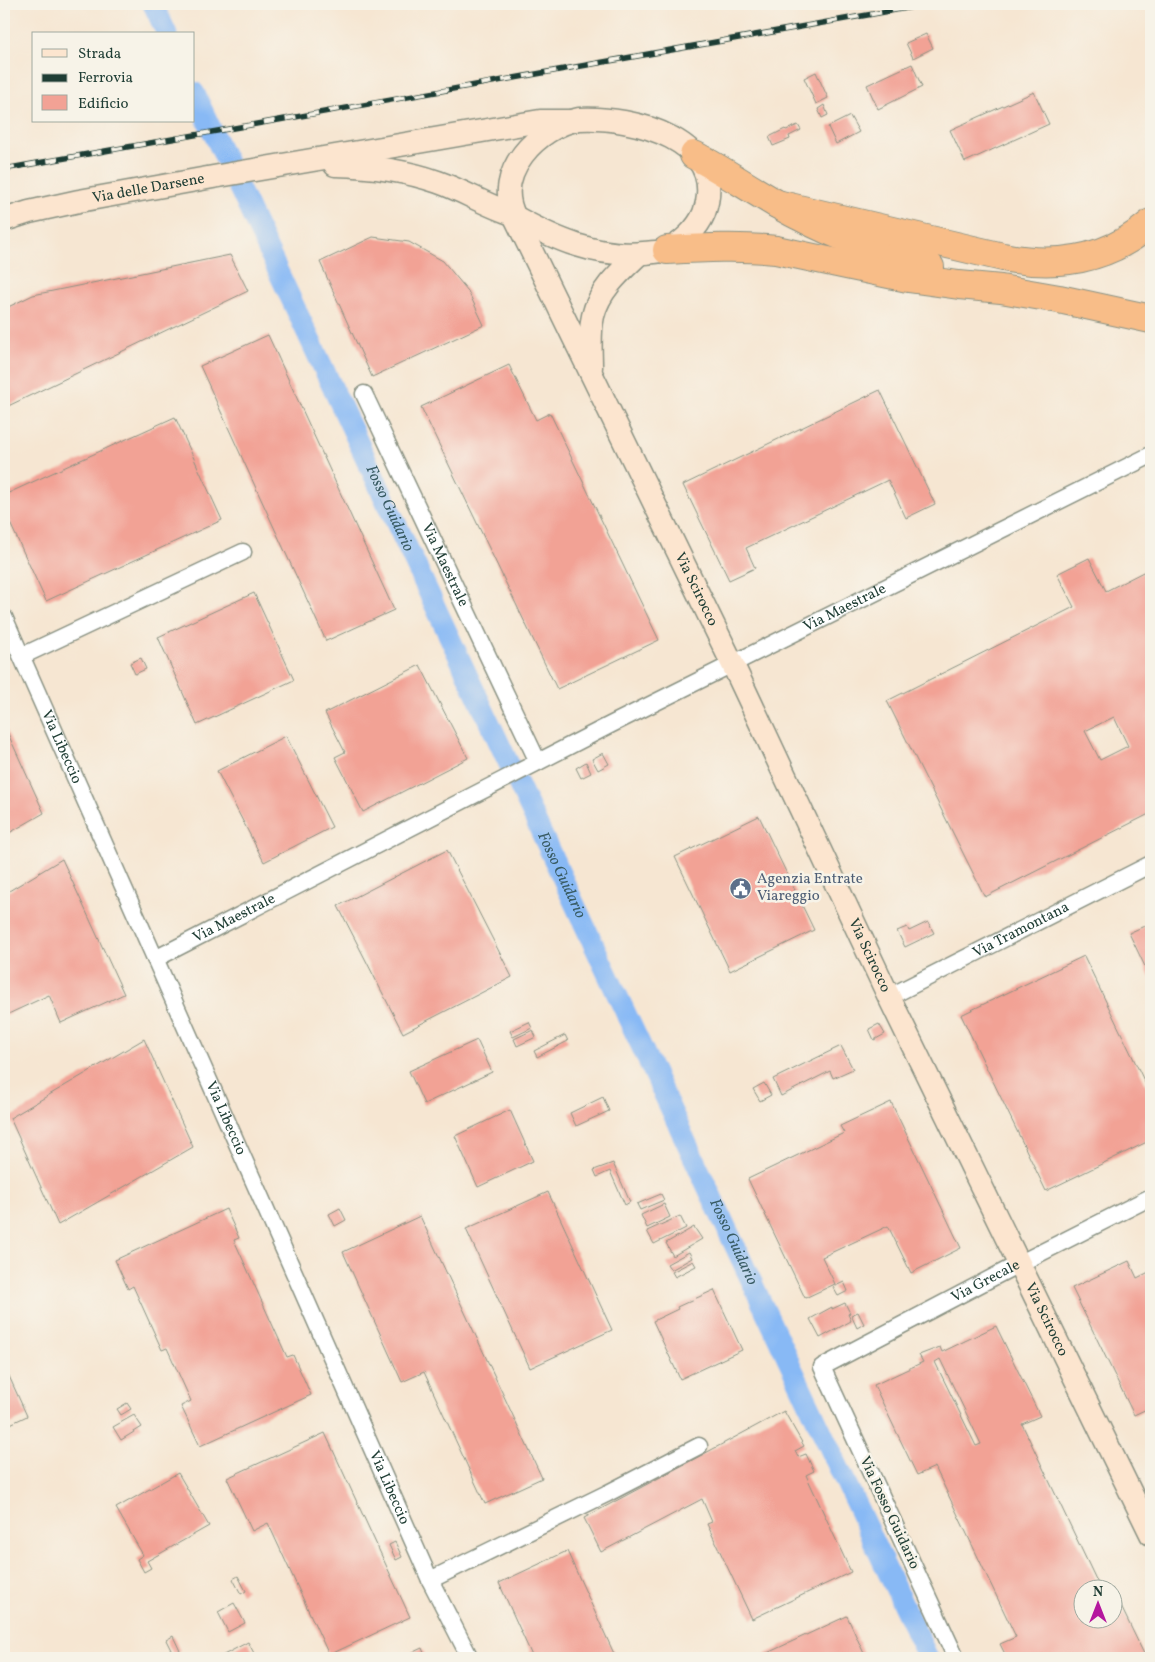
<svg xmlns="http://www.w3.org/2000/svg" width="1155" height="1662" font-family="Vollkorn,serif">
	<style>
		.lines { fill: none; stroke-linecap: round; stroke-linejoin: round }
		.canal { stroke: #88b9f5; stroke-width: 21 }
		.building { fill: #f2a295; fill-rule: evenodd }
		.street-casing { stroke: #8a9283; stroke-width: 19 }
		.secondary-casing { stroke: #8a9283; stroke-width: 25 }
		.highway-casing { stroke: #8a9283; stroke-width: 30 }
		.street { stroke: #fff; stroke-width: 16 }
		.secondary { stroke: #fce5cf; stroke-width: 22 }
		.highway { stroke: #f8bd88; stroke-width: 28 }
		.rail-casing { stroke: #1f3d34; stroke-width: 5.5 }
		.rail { stroke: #f7f3e8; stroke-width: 4; stroke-dasharray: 11; stroke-linecap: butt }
		.labels { text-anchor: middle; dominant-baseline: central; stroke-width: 5; stroke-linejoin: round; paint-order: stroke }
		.street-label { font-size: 15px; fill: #1f3d34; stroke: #f7f3e8 }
		.service-label { font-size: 15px; fill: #4e5e75; stroke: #f7f3e8; text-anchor: start }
		.water-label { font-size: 16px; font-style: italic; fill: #395c64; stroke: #f7f3e8 }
	</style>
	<rect width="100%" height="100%" fill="#f7f3e8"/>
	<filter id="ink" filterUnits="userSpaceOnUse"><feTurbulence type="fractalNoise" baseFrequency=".02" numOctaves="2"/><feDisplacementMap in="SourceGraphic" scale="10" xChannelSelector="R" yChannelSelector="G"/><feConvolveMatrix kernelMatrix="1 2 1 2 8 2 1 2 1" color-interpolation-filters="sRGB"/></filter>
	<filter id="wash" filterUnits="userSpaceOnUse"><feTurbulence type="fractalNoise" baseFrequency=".0096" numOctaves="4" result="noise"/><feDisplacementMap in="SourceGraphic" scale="20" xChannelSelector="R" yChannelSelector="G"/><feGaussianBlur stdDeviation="1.12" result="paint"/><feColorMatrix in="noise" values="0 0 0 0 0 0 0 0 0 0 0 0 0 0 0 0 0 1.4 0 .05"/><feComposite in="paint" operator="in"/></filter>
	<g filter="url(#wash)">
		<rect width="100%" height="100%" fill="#f6e6d2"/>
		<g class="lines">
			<g class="canal">
				<polyline points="153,4 167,34"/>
				<path id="s1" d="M194 92 928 1658"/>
			</g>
		</g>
		<g id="blocks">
			<g class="building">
				<polygon points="926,34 933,48 913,58 906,43"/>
				<polygon points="912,64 922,87 878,109 867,85"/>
				<polygon points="816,72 828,98 816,104 804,78"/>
				<polygon points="1034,92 1049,124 965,162 950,130"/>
				<polygon points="824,105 828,115 822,118 818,109"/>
				<polygon points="850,116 859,132 836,144 828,127"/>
				<polygon points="798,125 801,130 789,136 790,139 773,146 769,137 785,129 786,130"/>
				<polygon points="373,237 409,242 443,261 468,291 484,325 372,377 320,262"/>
				<polygon points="230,255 248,291 4,408 4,309 33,295"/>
				<polygon points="268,335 394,610 326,641 200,366"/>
				<polygon points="509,365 536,420 550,413 659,640 557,689 421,407"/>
				<polygon points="880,390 935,504 906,518 888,480 746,548 755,568 729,580 683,485"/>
				<polygon points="175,417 222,520 46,601 4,510 4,495"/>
				<path d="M1089 558 1106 591 1151 568V813L985 897 887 701 1074 607 1057 574ZM1114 717 1128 746 1100 760 1085 731Z"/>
				<polygon points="254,593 294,680 197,725 158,637"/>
				<polygon points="141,658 146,669 135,674 130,663"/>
				<polygon points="420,665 468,758 363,812 335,757 345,752 325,713"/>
				<polygon points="4,725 44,813 4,836"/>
				<polygon points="286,736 332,827 264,862 217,771"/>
				<polygon points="603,753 609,764 598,770 592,759"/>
				<polygon points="586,762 591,773 581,778 576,768"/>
				<polygon points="759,816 814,930 730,971 675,857"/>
				<polygon points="447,850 512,977 403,1033 338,906"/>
				<polygon points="62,859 124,994 61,1023 49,995 4,1016 4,894"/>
				<polygon points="928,922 934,933 905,947 897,931 907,927 909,931"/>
				<polygon points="1151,923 1151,979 1129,933"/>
				<polygon points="1084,956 1151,1095 1151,1140 1046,1191 961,1015"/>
				<polygon points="529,1022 532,1028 513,1037 510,1031"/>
				<polygon points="879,1024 885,1034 874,1040 869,1029"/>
				<polygon points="533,1030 536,1037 517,1046 514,1039"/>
				<polygon points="565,1035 568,1041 537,1057 534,1051"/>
				<polygon points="144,1039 193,1147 58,1225 10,1118"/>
				<polygon points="477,1040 492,1072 424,1104 409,1071"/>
				<polygon points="841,1046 853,1069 833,1078 830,1071 781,1096 773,1079"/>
				<polygon points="764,1083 771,1095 760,1101 753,1089"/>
				<polygon points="603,1097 609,1111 576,1126 570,1113"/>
				<polygon points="891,1102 961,1248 911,1273 888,1226 822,1257 835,1284 805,1298 748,1179 844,1133 840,1126"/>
				<polygon points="510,1110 533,1161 478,1187 455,1136"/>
				<polygon points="613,1163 630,1202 625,1205 610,1171 597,1177 594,1170"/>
				<polygon points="548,1192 612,1330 530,1368 466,1229"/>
				<polygon points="661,1194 664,1200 640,1210 637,1204"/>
				<polygon points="664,1204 670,1217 647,1228 641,1215"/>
				<polygon points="340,1208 346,1220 335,1226 329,1214"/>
				<polygon points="226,1209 239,1238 234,1240 287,1357 293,1355 311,1395 200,1446 181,1406 191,1401 167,1348 162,1350 133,1286 128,1289 115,1260"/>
				<polygon points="420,1216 542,1478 485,1504 424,1372 402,1382 343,1252"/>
				<polygon points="680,1216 686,1228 654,1244 647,1231"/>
				<polygon points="694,1227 702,1239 673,1256 666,1243"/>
				<polygon points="689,1252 692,1258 671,1270 667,1264"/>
				<polygon points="693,1261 696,1266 675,1277 672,1272"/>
				<polygon points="1129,1261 1137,1278 1151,1271 1151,1407 1134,1415 1072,1288"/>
				<polygon points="844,1282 848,1291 838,1296 833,1287"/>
				<polygon points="714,1290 742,1350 680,1379 653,1321 678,1309 677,1307"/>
				<polygon points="845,1303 850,1313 848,1314 851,1321 820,1338 810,1319 832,1307 832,1309"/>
				<polygon points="858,1312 864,1324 857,1328 851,1315"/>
				<path d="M996 1326 1040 1416 1022 1424 1101 1590H1082V1620H1112V1588L1146 1658H1007L1000 1644 1016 1637 935 1467 917 1475 874 1385 923 1362 919 1355 940 1347 942 1352ZM940 1359 981 1444 976 1446 935 1362Z"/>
				<polygon points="4,1365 27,1416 4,1427"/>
				<polygon points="127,1403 131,1409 121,1415 117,1409"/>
				<polygon points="784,1411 804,1446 795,1451 798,1457 806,1454 814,1471 806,1475 851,1572 752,1619 707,1524 712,1522 702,1499 601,1552 584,1518"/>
				<polygon points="134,1415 142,1427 121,1440 113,1427"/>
				<polygon points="325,1433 410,1617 329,1655 268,1523 252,1531 227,1478"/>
				<polygon points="178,1473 209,1526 147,1561 151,1568 144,1572 137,1559 143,1555 116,1508"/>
				<polygon points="395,1542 402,1557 396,1560 389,1545"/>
				<polygon points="567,1551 616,1658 533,1658 499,1583"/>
				<polygon points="238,1576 246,1591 241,1594 233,1579"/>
				<polygon points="234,1603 245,1623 228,1632 218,1612"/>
				<polygon points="847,1616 866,1658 765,1658 763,1655"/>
				<polygon points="173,1636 180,1651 173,1654 166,1640"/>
				<polygon points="248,1642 255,1655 249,1658 218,1658"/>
				<polygon points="422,1648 426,1658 400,1658"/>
			</g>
		</g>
	</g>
	<g filter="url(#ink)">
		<use href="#blocks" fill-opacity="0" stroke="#8a9283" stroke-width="1"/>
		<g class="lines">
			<defs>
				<g id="street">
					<path id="s2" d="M364 394 538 762"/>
					<path id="s3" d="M4 617 430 1580 470 1658"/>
					<polyline points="22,656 243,552"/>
					<path id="s4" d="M155 959 610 725 1151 455"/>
					<path id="s5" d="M889 997 1151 864"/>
					<polyline points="430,1580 608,1493 699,1446"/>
					<path id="s6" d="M956 1658 822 1367 1007 1270 1151 1197"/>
				</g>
				<g id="secondary">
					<path d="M579 119C632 116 730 140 704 213 698 228 682 244 667 250 660 252 652 252 644 253 597 258 555 239 515 217 492 173 538 127 579 119Z"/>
					<path d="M335 165C370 166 404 170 438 182 464 191 487 206 513 214"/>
					<path id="s7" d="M515 217 733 665 889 997 1151 1534"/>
					<path id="s8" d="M4 220 29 212 79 201 213 177 540 121H572"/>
					<path d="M591 367C591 350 589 333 593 316 599 290 621 271 639 254"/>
				</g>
				<g id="highway">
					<path d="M694 155C730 174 763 198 799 216 840 238 885 253 930 267"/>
					<path d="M777 204 1003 257C1058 268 1108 260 1151 223"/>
					<path d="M667 250C703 248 740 246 776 250L908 278 959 285 1001 289 1059 299 1151 319"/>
				</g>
			</defs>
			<use href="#street" class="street-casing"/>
			<use href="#secondary" class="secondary-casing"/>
			<use href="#highway" class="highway-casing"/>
			<use href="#street" class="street"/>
			<use href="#secondary" class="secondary"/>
			<use href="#highway" class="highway"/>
			<defs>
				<polyline id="rail" points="4,169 929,4"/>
			</defs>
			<use href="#rail" class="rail-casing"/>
			<use href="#rail" class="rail"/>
		</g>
	</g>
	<defs>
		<symbol id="civic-disc" viewBox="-11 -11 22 22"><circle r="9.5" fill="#5c6f8a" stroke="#f7f3e8"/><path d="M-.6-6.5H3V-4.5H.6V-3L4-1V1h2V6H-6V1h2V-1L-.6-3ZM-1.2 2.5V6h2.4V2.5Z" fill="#fff"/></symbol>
	</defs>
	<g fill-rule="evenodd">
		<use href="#civic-disc" x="728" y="876" width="25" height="25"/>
	</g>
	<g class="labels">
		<g class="street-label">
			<text stroke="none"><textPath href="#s8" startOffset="148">Via delle Darsene</textPath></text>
			<text stroke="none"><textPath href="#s2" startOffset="189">Via Maestrale</textPath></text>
			<text stroke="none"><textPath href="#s7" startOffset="414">Via Scirocco</textPath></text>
			<text stroke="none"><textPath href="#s4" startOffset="774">Via Maestrale</textPath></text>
			<text stroke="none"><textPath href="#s3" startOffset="142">Via Libeccio</textPath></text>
			<text stroke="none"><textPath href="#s4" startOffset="89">Via Maestrale</textPath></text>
			<text stroke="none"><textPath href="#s5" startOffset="148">Via Tramontana</textPath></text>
			<text stroke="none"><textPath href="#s7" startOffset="819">Via Scirocco</textPath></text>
			<text stroke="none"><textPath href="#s3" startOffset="548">Via Libeccio</textPath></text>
			<text stroke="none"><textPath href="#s6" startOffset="505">Via Grecale</textPath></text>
			<text stroke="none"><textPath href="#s7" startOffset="1224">Via Scirocco</textPath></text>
			<text stroke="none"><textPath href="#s3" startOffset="952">Via Libeccio</textPath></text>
			<text transform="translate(889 1513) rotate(65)">Via Fosso Guidario</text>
		</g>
		<g class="service-label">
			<text x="757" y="879">Agenzia Entrate<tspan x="757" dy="17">Viareggio</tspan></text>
		</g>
		<g class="water-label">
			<text stroke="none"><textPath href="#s1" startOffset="460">Fosso Guidario</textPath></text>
			<text stroke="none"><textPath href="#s1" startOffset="865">Fosso Guidario</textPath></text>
			<text stroke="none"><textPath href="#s1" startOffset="1270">Fosso Guidario</textPath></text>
		</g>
	</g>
	<rect width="1155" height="1662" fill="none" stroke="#f7f3e8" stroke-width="20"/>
	<rect x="32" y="32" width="162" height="90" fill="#f7f3e8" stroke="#a1aaa0"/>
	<rect x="42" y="49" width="25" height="8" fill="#fce5cf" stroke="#a1aaa0"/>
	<text x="78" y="58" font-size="15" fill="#1f3d34">Strada</text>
	<rect x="42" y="74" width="25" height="8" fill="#1f3d34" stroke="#a1aaa0"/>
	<text x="78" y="82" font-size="15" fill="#1f3d34">Ferrovia</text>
	<rect x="42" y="95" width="25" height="15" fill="#f2a295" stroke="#a1aaa0"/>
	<text x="78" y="108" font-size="15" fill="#1f3d34">Edificio</text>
	<g transform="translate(1098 1604)"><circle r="24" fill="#f7f3e8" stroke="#a1aaa0"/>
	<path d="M0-4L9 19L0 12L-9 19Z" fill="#b5179e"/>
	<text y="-8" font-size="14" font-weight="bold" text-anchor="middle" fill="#1f3d34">N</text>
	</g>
</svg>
